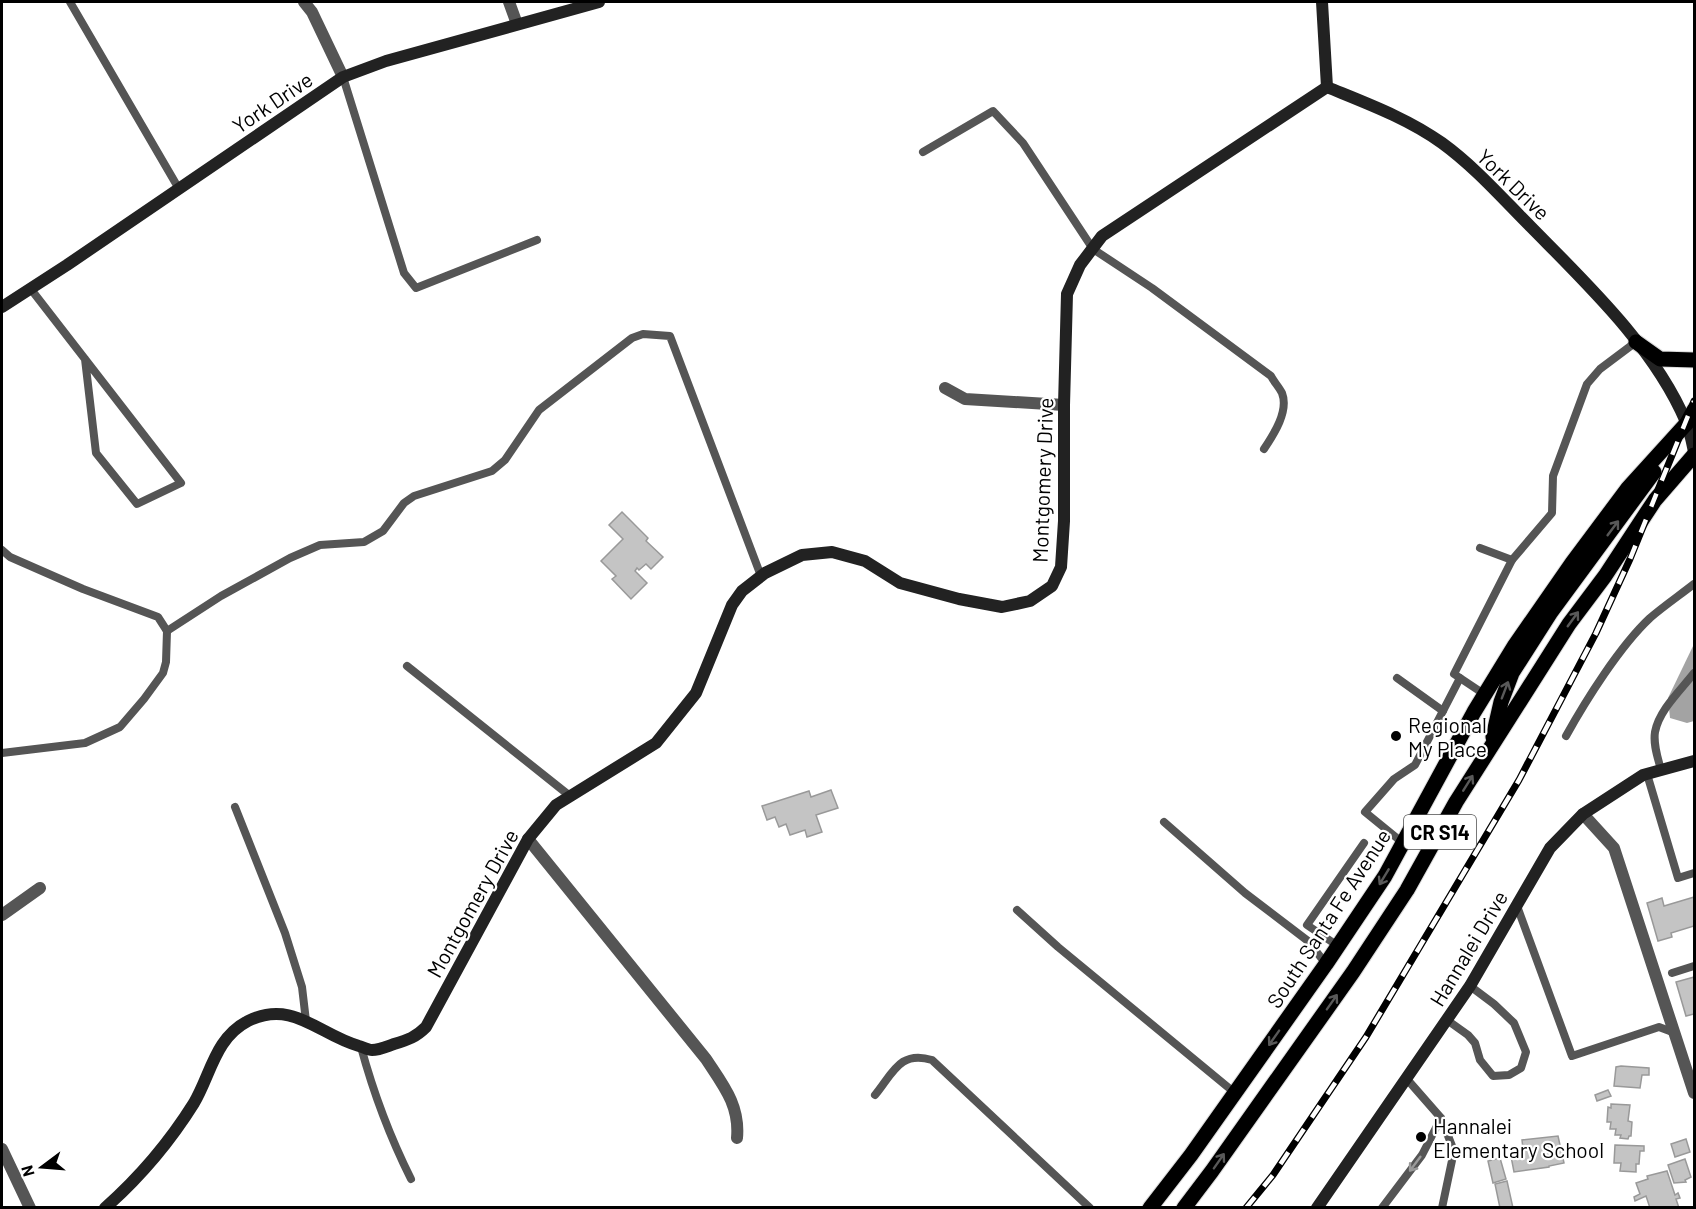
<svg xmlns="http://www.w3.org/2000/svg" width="1696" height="1209" font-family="Barlow,sans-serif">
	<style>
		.water { fill: #a3a3a3 }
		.building { fill: #c4c4c4; stroke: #999; stroke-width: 1.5 }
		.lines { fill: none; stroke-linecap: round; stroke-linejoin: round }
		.primary-casing { stroke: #dbdbdb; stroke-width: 17 }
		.lane { stroke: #555; stroke-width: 8 }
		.street { stroke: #555; stroke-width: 12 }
		.secondary { stroke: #222; stroke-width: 12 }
		.primary { stroke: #000; stroke-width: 15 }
		.rail-casing { stroke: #000; stroke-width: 7 }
		.rail { stroke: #fff; stroke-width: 4.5; stroke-dasharray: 14; stroke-linecap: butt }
		.oneway { stroke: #595959 }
		.oneway2 { stroke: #999 }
		.poi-dot { fill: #000; stroke: #fff; stroke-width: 2 }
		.labels { text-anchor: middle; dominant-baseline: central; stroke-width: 4.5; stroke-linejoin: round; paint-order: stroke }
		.shield { fill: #fff; stroke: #4c4c4c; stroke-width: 1.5 }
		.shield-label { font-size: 20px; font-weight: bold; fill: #000 }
		.street-label { font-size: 21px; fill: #000; stroke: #fff }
		.poi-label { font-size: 21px; fill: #000; stroke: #fff; text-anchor: start }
	</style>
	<rect width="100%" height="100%" fill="#fff"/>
	<polygon class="water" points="1694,644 1694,721 1687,723 1670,718 1668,698"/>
	<g class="building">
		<polygon points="622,512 648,538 646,541 663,557 651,569 646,564 639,570 637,568 635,571 647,583 631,599 612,579 616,576 601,561 623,539 609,525"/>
		<polygon points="831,790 838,808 816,815 822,832 807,837 805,830 790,835 786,824 779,827 775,817 767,820 762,806 809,791 811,797"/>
		<polygon points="1694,897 1694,926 1671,933 1672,937 1658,941 1647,903 1662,898 1664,906"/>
		<polygon points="1694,977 1694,1014 1686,1016 1676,982"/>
		<polygon points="1621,1066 1649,1068 1649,1075 1642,1075 1640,1088 1614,1086 1616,1067"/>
		<polygon points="1608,1090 1611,1096 1597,1101 1595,1095"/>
		<polygon points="1611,1104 1630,1105 1628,1121 1632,1122 1631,1136 1629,1136 1628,1139 1620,1138 1621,1135 1615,1135 1616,1129 1610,1129 1611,1122 1607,1122 1608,1107 1611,1108"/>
		<polygon points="1558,1136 1564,1163 1549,1166 1549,1167 1514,1172 1510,1151 1523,1149 1522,1140"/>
		<polygon points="1686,1139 1690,1152 1675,1157 1671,1144"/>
		<polygon points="1615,1145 1644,1146 1644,1151 1640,1151 1639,1164 1636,1164 1636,1172 1620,1171 1621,1163 1614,1163"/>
		<polygon points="1500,1158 1506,1179 1493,1183 1488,1161"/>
		<polygon points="1685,1159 1691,1177 1685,1180 1686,1182 1674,1183 1668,1165"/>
		<polygon points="1667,1171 1675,1195 1678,1193 1680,1198 1676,1199 1679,1208 1650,1208 1646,1196 1635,1201 1634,1197 1640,1194 1636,1183 1648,1179 1647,1176"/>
		<polygon points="1507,1181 1513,1208 1500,1208 1495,1184"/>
	</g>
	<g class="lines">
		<defs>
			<g id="primary">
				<polyline points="1636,342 1660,359 1694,360"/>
				<polyline points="1493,737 1501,702 1512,673 1551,612 1654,472"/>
				<polyline points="1150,1208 1191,1155 1326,964 1385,876 1474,712 1515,645 1572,563 1628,488 1687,423 1694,410"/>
				<polyline points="1184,1208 1212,1171 1353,972 1407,890 1456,802 1569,624 1605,576 1655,500 1694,455"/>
			</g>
		</defs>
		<use href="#primary" class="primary-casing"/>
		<g class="lane">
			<polyline points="70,2 179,189"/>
			<polyline points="343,77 404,273 416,288 537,240"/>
			<path d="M923 152 993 111 1023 143 1093 249 1152 288 1271 376C1274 382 1279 387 1282 393 1289 411 1274 434 1264 449"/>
			<polyline points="30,288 181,483 137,504 96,453 85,359"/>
			<polyline points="1480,548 1512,560 1454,674 1484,694"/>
			<polyline points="2,550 10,557 83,589 158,617 167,631 166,662 163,673 144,699 120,727 85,743 2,753"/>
			<polyline points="1512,560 1552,513 1553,476 1587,384 1600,369 1636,342"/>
			<polyline points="167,631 221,596 290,558 320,545 364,542 383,531 404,503 414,496 492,471 505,460 539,410 632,338 643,334 670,336 761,576"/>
			<polyline points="407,666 570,796"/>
			<polyline points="1397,678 1443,711"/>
			<path d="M1566 736C1586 700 1620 646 1650 618 1664 606 1680 595 1694 584"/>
			<path d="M1661 770C1658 758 1653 745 1655 732 1659 710 1681 690 1694 673"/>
			<polyline points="1647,774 1678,878 1694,873"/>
			<polyline points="235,807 285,933 302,987 306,1021"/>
			<polyline points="1164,822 1245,893 1308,941 1326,964"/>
			<polyline points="1403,843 1365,812 1394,779 1415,765 1460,678"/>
			<polyline points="1517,906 1572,1056 1659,1027 1675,1033"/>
			<polyline points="1017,910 1058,947 1235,1093"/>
			<polyline points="1338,946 1307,925 1364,843"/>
			<polyline points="1672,973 1694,966"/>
			<polyline points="1447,1020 1468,1035 1475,1043 1480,1060 1493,1076 1509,1075 1521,1068 1526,1052 1514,1023 1494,1004 1470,986"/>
			<path d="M361 1047C374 1095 389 1135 411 1179"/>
			<polyline points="1406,1078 1441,1118 1454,1151 1442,1208"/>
			<path d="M875 1095C893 1073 900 1050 932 1060L1090 1208"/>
			<polyline points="1382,1208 1422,1155 1441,1118"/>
		</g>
		<g class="street">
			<polyline points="304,2 312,12 343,77"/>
			<polyline points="509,2 517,24"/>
			<polyline points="945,388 965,399 1064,405"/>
			<polyline points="1583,814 1614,848 1694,1093"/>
			<path d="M528 839 706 1059C723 1085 740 1105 737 1138"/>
			<polyline points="2,915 40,888"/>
			<polyline points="2,1149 30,1208"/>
		</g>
		<g class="secondary">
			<polyline points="1322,2 1327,87"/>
			<path d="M1327 87C1366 103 1407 118 1442 143 1475 167 1502 198 1531 227 1586 283 1655 348 1686 422 1690 431 1692 442 1694 452"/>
			<polyline points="2,307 67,265 343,77 386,61 599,2"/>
			<path d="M105 1208C140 1177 169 1143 194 1103 211 1074 215 1038 248 1021 293 999 319 1035 359 1046 363 1047 368 1050 372 1050 379 1050 388 1046 394 1044 408 1040 416 1037 426 1027L528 839 556 805 656 743 696 693 732 605 742 591 765 573 802 555 832 552 865 561 900 583 959 599 1002 607 1030 601 1052 586 1061 567 1064 521V405L1067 294 1080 265 1102 236 1327 87"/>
			<polyline points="1317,1208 1470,986 1550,848 1583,814 1643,775 1694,761"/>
		</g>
		<use href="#primary" class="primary"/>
		<defs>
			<polyline id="rail" points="1246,1208 1273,1175 1366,1037 1519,780 1596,633 1630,559 1694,401"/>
		</defs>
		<use href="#rail" class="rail-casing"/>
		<use href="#rail" class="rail"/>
	</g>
	<defs><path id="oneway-shaft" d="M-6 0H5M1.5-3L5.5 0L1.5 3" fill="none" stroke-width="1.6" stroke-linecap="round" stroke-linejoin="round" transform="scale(1.5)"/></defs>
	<g class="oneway">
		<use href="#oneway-shaft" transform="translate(1613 528) rotate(-53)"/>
		<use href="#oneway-shaft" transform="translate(1573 619) rotate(-54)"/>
		<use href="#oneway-shaft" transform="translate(1505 690) rotate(-69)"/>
		<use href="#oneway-shaft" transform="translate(1468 783) rotate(-58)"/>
		<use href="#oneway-shaft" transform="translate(1384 877) rotate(121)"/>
		<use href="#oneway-shaft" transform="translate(1332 1002) rotate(-55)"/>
		<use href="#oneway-shaft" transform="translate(1274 1038) rotate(125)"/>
		<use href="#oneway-shaft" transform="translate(1219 1161) rotate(-55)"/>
	</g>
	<use class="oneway2" href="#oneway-shaft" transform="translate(1415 1164) rotate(127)"/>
	<g class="poi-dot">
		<circle cx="1396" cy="736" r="6"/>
		<circle cx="1421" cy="1137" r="6"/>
	</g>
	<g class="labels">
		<rect class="shield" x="1404" y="815" width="72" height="34" rx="4.5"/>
		<g class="shield-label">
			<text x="1440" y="832">CR S14</text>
		</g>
		<g class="street-label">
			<text transform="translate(272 102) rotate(-34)">York Drive</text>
			<text transform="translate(1514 184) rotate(44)">York Drive</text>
			<text transform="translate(1042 480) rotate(-88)">Montgomery Drive</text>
			<text transform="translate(472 903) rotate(-61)">Montgomery Drive</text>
			<text transform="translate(1328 918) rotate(-57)">South Santa Fe Avenue</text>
			<text transform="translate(1468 948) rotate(-59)">Hannalei Drive</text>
		</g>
		<g class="poi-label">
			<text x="1408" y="724">Regional<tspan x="1408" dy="24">My Place</tspan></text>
			<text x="1433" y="1125">Hannalei<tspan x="1433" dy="24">Elementary School</tspan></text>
		</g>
	</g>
	<rect width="1696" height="1209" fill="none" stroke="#000000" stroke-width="6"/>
	<g transform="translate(42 1167) rotate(254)" stroke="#ffffff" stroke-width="4.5" paint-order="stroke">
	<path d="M0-4.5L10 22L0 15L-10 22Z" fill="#000000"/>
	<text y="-9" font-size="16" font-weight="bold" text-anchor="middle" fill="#000000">N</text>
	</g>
</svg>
